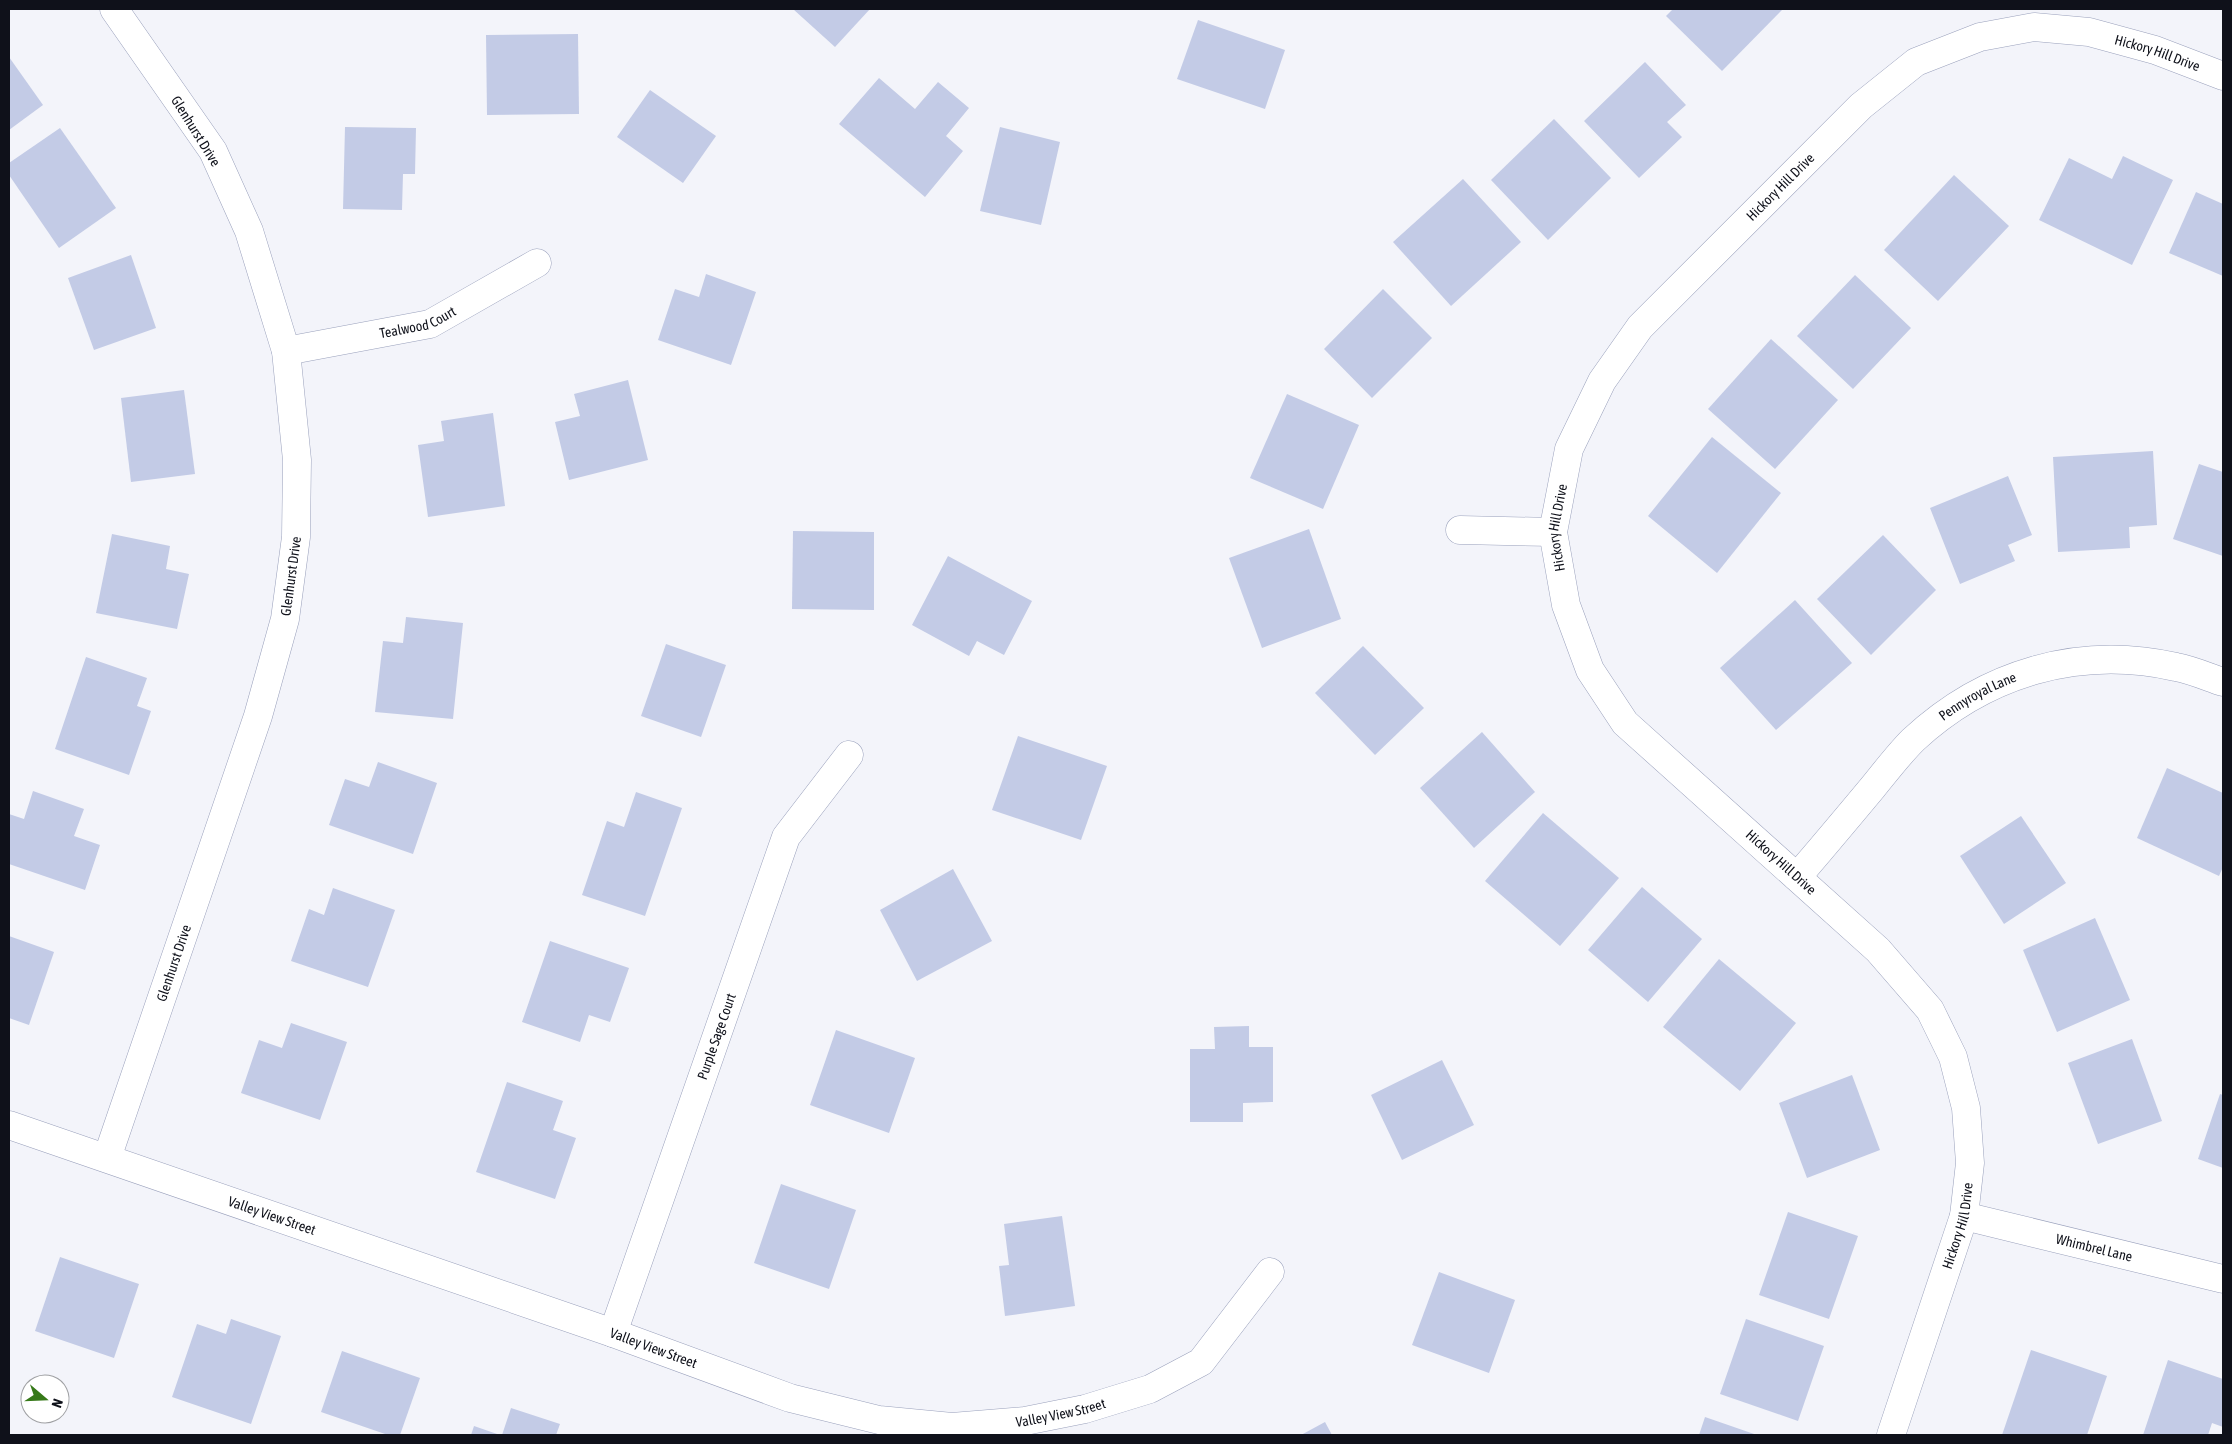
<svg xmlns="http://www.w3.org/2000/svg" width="2232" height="1444" font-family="'Asap Condensed',sans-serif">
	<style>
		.building { fill: #c3cbe6 }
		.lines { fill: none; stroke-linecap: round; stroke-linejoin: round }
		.minor-casing { stroke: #9aa1bc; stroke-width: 29 }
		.minor { stroke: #fff; stroke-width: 28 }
		.labels { text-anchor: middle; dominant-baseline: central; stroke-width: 4; stroke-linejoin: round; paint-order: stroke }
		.street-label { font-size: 14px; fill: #0f111a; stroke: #fff }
	</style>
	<rect width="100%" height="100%" fill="#f3f4fa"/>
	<g class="building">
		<polygon points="793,9 870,9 835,47"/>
		<polygon points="1673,9 1783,9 1722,71 1666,16"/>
		<polygon points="1198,20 1285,50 1265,109 1177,79"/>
		<polygon points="578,34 579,114 487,115 486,35"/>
		<polygon points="9,57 43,105 9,130"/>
		<polygon points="1645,62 1686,105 1667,122 1682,137 1639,178 1584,121"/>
		<polygon points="879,78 915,109 938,82 969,108 946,136 963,151 925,197 839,124"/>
		<polygon points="650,90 716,136 683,183 617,137"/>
		<polygon points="1554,119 1611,178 1548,240 1491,180"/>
		<polygon points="345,127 416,128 415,174 403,174 402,210 343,209"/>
		<polygon points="1000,127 1060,142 1041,225 980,211"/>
		<polygon points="60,128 116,208 59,248 9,175 9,163"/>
		<polygon points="2123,156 2173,180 2132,265 2039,220 2069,158 2112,179"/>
		<polygon points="1954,175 2009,226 1938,301 1884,250"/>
		<polygon points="1463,179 1521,242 1451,306 1393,242"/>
		<polygon points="2196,192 2223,204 2223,276 2169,253"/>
		<polygon points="131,255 156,328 94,350 68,278"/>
		<polygon points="706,274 756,292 731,365 658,340 675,289 699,297"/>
		<polygon points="1855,275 1911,328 1853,389 1797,336"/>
		<polygon points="1383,289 1432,338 1372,398 1324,349"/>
		<polygon points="1771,339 1838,400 1775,469 1708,409"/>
		<polygon points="628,380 648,460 569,480 555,422 580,416 574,394"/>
		<polygon points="184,390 195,474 131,482 121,398"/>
		<polygon points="1287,394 1359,425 1323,509 1250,478"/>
		<polygon points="493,413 505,506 428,517 418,445 444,441 441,421"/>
		<polygon points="1712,437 1781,493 1717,573 1648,516"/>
		<polygon points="2153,451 2157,525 2129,527 2130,548 2058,552 2053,457"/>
		<polygon points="2199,464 2223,472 2223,556 2173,539"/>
		<polygon points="2008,476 2032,535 2008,545 2015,561 1960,584 1930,508"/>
		<polygon points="1309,529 1341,619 1262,648 1229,558"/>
		<polygon points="793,531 874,532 874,610 792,609"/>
		<polygon points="112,534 170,546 166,569 189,574 177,629 96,613"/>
		<polygon points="1883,535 1936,590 1871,655 1817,599"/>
		<polygon points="948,556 1032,601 1004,655 977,641 969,656 912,625"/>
		<polygon points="1795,600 1852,663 1776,730 1720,668"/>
		<polygon points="406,617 463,623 453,719 375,712 383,641 403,643"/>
		<polygon points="666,644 726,665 701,737 641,716"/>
		<polygon points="1363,646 1424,708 1375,755 1315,693"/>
		<polygon points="86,657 147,678 137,706 151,711 129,775 55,749"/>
		<polygon points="1482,732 1535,792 1474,848 1420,788"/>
		<polygon points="1018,736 1107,766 1081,840 992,810"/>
		<polygon points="378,762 437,783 413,854 329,825 345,779 369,787"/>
		<polygon points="2167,768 2223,793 2223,867 2219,876 2137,838"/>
		<polygon points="33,791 84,809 74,836 100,845 85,890 9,864 9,814 24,819"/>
		<polygon points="636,792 682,808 645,916 582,895 607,821 624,827"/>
		<polygon points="1543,813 1619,878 1560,946 1485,881"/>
		<polygon points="2021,816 2066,883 2004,924 1960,856"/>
		<polygon points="953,869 992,941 917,981 880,910"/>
		<polygon points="1642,887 1702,939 1648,1002 1588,950"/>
		<polygon points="333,888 395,910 368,987 291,961 309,909 324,915"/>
		<polygon points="2095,918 2130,1000 2057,1032 2023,950"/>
		<polygon points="9,936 54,952 29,1025 9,1018"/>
		<polygon points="550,941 629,968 610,1022 589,1015 580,1042 522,1022"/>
		<polygon points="1719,959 1796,1023 1740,1091 1663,1027"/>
		<polygon points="291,1023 347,1042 320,1120 241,1093 259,1040 282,1048"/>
		<polygon points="1249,1026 1249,1047 1273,1047 1273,1102 1243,1103 1243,1122 1190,1122 1190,1049 1215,1049 1214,1027"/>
		<polygon points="836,1030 915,1058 889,1133 810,1105"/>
		<polygon points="2132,1039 2162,1121 2098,1144 2068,1063"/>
		<polygon points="1442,1060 1474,1125 1402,1160 1371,1095"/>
		<polygon points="1852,1075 1880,1150 1807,1178 1779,1103"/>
		<polygon points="507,1082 563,1101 553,1130 576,1138 555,1199 476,1172"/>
		<polygon points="2220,1094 2223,1095 2223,1168 2198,1159"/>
		<polygon points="781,1184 856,1210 829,1289 754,1263"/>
		<polygon points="1788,1212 1858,1236 1829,1319 1759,1295"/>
		<polygon points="1062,1216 1075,1306 1005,1316 999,1266 1009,1265 1004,1224"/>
		<polygon points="60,1257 139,1284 114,1358 35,1331"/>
		<polygon points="1439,1272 1515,1300 1489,1373 1412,1345"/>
		<polygon points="231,1319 281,1336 251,1424 172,1397 197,1324 226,1334"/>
		<polygon points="1746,1319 1824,1346 1798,1421 1720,1394"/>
		<polygon points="2031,1350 2107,1376 2087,1435 2002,1435"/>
		<polygon points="342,1351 420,1378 400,1435 388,1435 321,1412"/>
		<polygon points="2168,1360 2223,1379 2223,1427 2212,1423 2208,1435 2143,1435"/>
		<polygon points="511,1408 560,1424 556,1435 502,1435"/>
		<polygon points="1705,1417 1757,1435 1699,1435"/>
		<polygon points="1325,1422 1332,1435 1301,1435"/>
		<polygon points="474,1426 500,1435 471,1435"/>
	</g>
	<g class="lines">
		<defs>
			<g id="minor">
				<path id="s1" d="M286 351 430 324 537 263"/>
				<polyline points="1460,530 1553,532"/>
				<path id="s2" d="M1797 877C1823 847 1848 817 1873 787 1886 771 1899 754 1913 740 1985 673 2079 645 2176 667 2192 670 2208 677 2223 682"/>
				<path id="s3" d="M9 1125 613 1333 790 1398 879 1420 952 1427 1025 1421 1085 1409 1150 1389 1201 1362 1270 1272"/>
				<path id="s4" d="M107 1158 258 716 285 619 296 537 297 460 286 351 249 231 213 151 114 9"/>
				<path id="s5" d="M1964 1216 2223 1279"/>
				<path id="s6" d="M613 1333 786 837 849 755"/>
				<path id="s7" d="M1891 1435 1964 1216 1970 1163 1966 1108 1953 1057 1930 1010 1878 950 1625 723 1590 670 1566 605 1553 532 1569 449 1602 381 1640 327 1861 106 1916 62 1980 37 2034 27 2089 32 2155 50 2223 76"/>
			</g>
		</defs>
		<use href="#minor" class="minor-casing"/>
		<use href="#minor" class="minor"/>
	</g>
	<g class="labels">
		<g class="street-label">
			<text stroke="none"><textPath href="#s7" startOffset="1930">Hickory Hill Drive</textPath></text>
			<text transform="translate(196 131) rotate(58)">Glenhurst Drive</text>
			<text stroke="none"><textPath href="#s7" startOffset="1495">Hickory Hill Drive</textPath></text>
			<text stroke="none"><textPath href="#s1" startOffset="135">Tealwood Court</textPath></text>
			<text stroke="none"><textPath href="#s7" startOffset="1075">Hickory Hill Drive</textPath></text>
			<text stroke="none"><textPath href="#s4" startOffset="611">Glenhurst Drive</textPath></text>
			<text stroke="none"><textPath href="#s2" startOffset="258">Pennyroyal Lane</textPath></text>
			<text transform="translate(1781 862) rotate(42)">Hickory Hill Drive</text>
			<text stroke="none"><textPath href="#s4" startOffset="206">Glenhurst Drive</textPath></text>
			<text stroke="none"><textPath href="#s6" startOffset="314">Purple Sage Court</textPath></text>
			<text stroke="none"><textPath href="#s3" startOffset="278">Valley View Street</textPath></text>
			<text stroke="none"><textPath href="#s7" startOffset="220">Hickory Hill Drive</textPath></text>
			<text stroke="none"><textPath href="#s5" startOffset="134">Whimbrel Lane</textPath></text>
			<text stroke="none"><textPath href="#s3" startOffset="682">Valley View Street</textPath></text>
			<text stroke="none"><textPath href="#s3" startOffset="1102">Valley View Street</textPath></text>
		</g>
	</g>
	<rect width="2232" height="1444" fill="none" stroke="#0f111a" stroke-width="20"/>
	<g transform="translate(45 1399) rotate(109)"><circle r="24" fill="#ffffff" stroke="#9fa0a3"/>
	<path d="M0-4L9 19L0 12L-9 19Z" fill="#367919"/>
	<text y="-8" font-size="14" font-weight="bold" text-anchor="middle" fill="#0f111a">N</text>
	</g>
</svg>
